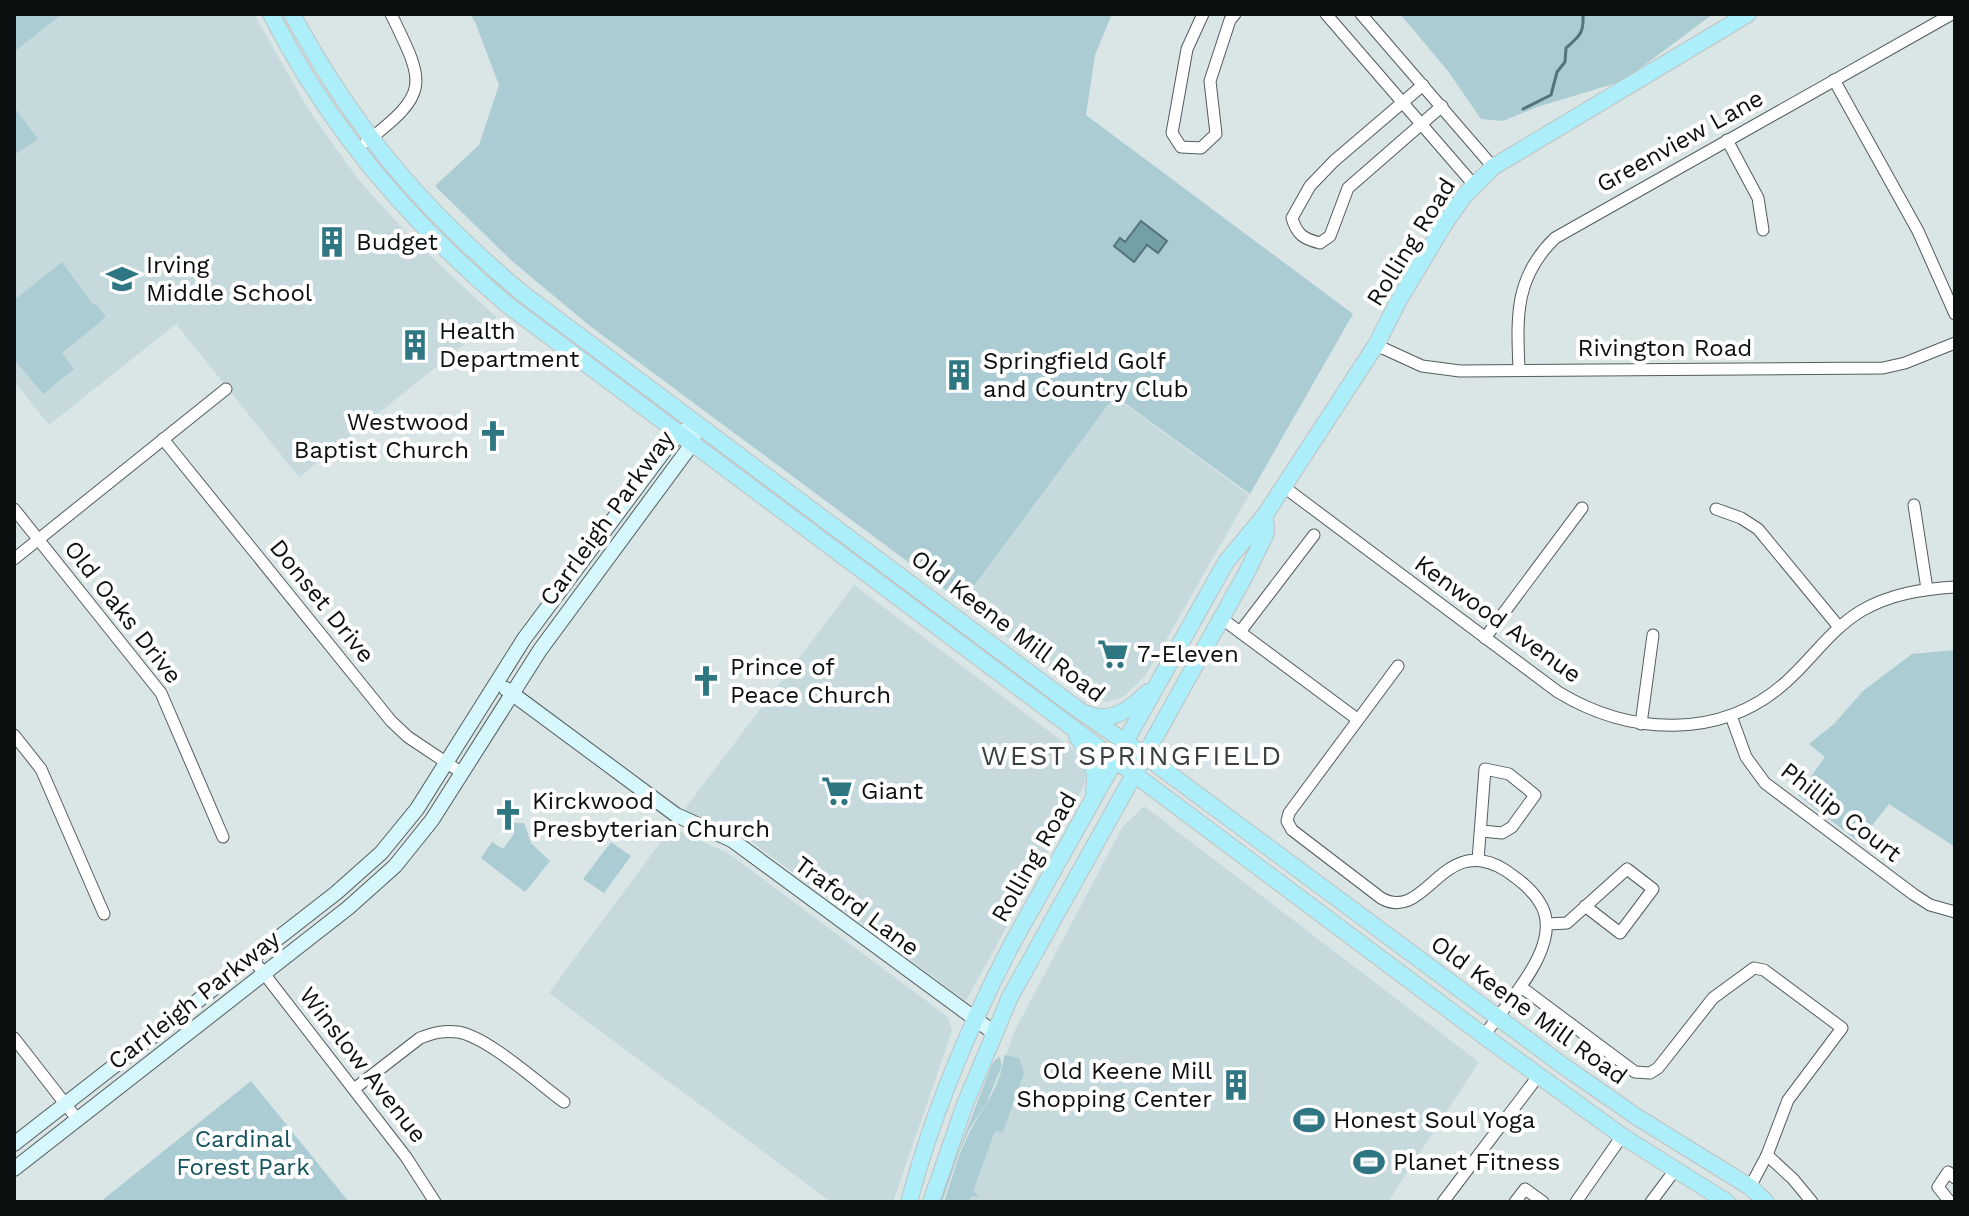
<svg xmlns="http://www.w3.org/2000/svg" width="1969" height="1216" font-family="'Work Sans',sans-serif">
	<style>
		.built { fill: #c6dadd }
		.green { fill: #aaccd2 }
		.water { fill: #739fa6; stroke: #547479; stroke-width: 2 }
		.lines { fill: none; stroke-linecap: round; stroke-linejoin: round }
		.stream { stroke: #547479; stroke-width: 3 }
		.street-casing { stroke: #535c5e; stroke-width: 13 }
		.secondary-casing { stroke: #535c5e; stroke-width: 16 }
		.primary-casing { stroke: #c0c1c1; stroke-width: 18 }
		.street { stroke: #fff; stroke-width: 11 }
		.secondary { stroke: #d6f7fc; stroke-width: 14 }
		.primary { stroke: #aceef9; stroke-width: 16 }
		.labels { text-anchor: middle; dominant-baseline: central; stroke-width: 8; stroke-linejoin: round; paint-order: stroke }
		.street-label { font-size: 24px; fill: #0c1010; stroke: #fff }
		.poi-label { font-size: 24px; fill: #0c1010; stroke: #fff; text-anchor: start }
		.park-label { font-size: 24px; fill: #13535c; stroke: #fff }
		.quarter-label { font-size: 28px; letter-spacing: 2px; fill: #394143; stroke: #fff }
	</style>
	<rect width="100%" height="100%" fill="#dae5e6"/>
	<g class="built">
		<polygon points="14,14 254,14 308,109 357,178 411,238 497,318 299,477 176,324 49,425 14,381"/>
		<polygon points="1115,397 1249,495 1146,675 1123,697 1107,702 1086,696 961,603"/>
		<polygon points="854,585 1078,753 1086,770 1084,786 966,1001 737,831 684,810"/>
		<polygon points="1144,806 1479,1062 1388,1202 944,1202 961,1151 971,1129 989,1103 1014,1032 1122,828"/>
		<polygon points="671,828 728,853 948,1017 952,1031 893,1202 831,1202 549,993"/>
	</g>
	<g class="green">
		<polygon points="14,14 62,14 14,52"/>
		<polygon points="470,14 1112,14 1095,55 1086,115 1353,314 1250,494 1115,396 962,602 590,326 513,262 435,186 479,145 499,85 475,22"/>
		<polygon points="1400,14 1713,14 1623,81 1537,107 1503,121 1481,119 1448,71"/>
		<polygon points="14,107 38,139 14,155"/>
		<polygon points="62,262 93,305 96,304 106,317 62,353 74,369 43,394 14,359 14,295 17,298"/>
		<polygon points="1955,650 1955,847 1889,804 1859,842 1798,795 1825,757 1809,744 1834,724 1863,691 1912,654"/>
		<polygon points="512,823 524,823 531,843 550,861 525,892 481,858 492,842 503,849 514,834 507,828"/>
		<polygon points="611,842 631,856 604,893 583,879"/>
		<path d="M1004 1055 1019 1058 1024 1073 1003 1132 995 1131 973 1191 980 1197 971 1196 969 1202H944C952 1178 959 1152 971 1130 984 1105 1003 1084 1004 1055Z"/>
		<polygon points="999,1056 1002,1065 987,1102 970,1128 960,1150 942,1202 939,1202 992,1064"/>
		<polygon points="251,1081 349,1202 100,1202"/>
	</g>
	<polygon class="water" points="1141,221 1167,241 1158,253 1147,245 1134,262 1114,246 1120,238 1125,242"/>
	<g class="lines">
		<path class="stream" d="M1523 109 1551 95 1557 72 1565 62 1566 48C1580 36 1584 33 1583 14"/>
		<defs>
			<g id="street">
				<polyline points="1203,14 1187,49 1172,133 1181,147 1201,148 1216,134 1210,81 1230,20 1235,14"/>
				<polyline points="1326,14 1474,185"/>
				<polyline points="1361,14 1493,167"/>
				<polyline points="1834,80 1918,231 1955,314"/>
				<path d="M1423 85 1334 161 1310 186 1292 218C1297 235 1304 239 1320 243L1330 236 1348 188 1442 106"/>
				<polyline points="1727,140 1758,198 1763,230"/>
				<path d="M366 142C431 92 425 84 391 14"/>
				<polyline points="1376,345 1422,366 1460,371 1883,368 1905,363 1955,343"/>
				<path d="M1519 370C1517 317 1514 278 1555 238L1952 14"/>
				<polyline points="163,439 391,721 408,737 462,773"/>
				<path d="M1284 487 1558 692C1629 735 1720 741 1786 682 1812 659 1830 630 1861 611 1890 594 1922 589 1955 587"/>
				<polyline points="1914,505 1927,589"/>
				<polyline points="14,509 161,693 223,837"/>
				<polyline points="1716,509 1741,518 1758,529 1839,627"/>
				<polyline points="14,559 226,389"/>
				<polyline points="1221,618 1357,719"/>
				<polyline points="1240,632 1314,535"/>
				<polyline points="1485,638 1582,508"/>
				<path d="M1398 666 1289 813 1287 821 1292 830 1381 898C1426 924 1442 831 1505 870 1518 879 1532 889 1540 903 1566 944 1506 1003 1484 1036"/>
				<polyline points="1731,716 1746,757 1765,783 1913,894 1930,905 1955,912"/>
				<polyline points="1641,724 1653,635"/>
				<polyline points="14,735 41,769 104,914"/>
				<polyline points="1478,860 1485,769 1509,774 1535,795 1512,827 1502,833 1482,831"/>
				<polyline points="1547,924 1567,923 1627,869 1653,889 1620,933 1585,906"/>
				<polyline points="252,958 406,1157 435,1202"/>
				<polyline points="1521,987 1635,1072 1650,1073 1658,1068 1713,998 1754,968 1764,970 1842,1028 1788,1100 1767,1155 1750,1187"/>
				<polyline points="14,1038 77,1119"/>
				<path d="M354 1089 420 1038C433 1033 444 1030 458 1032 488 1037 538 1083 564 1102"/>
				<polyline points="1767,1155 1793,1179 1812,1202"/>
				<polyline points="1443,1202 1539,1075"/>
				<polyline points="1515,1202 1525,1189 1543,1202"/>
				<polyline points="1576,1202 1622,1136"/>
				<polyline points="1651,1202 1675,1170"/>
				<polyline points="1950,1202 1938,1187 1948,1172 1955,1178"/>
			</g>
			<g id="secondary">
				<polyline points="506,689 676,815 732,840 993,1032"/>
				<polyline points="14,1144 336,893 381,853 417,809 524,639 664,451 679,434 689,428"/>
				<polyline points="14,1169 348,908 395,866 432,820 540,650 692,444 695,432"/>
			</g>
			<g id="primary">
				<path d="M271 14C329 129 411 224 509 306L1484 1036 1622 1136 1727 1202"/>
				<path d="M292 14C355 130 421 208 522 293L1076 708 1144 755 1562 1065 1637 1117 1750 1187 1766 1202"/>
				<path d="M1088 714C1111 725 1132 707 1148 692"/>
				<path d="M1077 737C1092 756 1097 769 1094 793"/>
				<path d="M909 1202C933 1112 970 1024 1013 942L1226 562 1265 515 1376 345 1399 300 1445 223 1464 196 1493 167 1748 14"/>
				<polyline points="931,1202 965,1104 1010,997 1246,574 1266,533 1265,515"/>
			</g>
		</defs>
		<use href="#street" class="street-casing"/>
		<use href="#secondary" class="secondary-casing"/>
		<use href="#primary" class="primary-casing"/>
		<use href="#street" class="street"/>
		<use href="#secondary" class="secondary"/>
		<use href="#primary" class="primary"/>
	</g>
	<defs>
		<symbol id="building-bare" viewBox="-9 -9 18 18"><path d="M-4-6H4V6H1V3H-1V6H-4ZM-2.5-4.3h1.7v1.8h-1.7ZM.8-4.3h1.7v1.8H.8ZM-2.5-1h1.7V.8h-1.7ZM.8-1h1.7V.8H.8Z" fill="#2e7681" stroke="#fff" stroke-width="2.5" paint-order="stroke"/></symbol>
		<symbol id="school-bare" viewBox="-9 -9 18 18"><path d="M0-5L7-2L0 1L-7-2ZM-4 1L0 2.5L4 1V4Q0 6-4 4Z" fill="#2e7681" stroke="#fff" stroke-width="2.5" paint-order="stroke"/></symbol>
		<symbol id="church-bare" viewBox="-9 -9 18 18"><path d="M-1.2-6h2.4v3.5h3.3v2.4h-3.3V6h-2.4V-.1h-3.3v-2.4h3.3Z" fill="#2e7681" stroke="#fff" stroke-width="2.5" paint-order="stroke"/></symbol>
		<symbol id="supermarket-bare" viewBox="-9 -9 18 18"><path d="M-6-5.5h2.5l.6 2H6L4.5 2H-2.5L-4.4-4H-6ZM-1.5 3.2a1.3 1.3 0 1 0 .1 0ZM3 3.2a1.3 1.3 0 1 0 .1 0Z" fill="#2e7681" stroke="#fff" stroke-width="2.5" paint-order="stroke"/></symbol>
		<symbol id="stadium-bare" viewBox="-9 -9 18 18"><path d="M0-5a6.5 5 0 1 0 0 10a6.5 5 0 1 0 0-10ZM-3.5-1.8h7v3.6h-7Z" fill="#2e7681" stroke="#fff" stroke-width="2.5" paint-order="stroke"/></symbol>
	</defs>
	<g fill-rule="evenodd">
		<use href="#building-bare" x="310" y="220" width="44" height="44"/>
		<use href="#school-bare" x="100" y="257" width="44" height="44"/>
		<use href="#building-bare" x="393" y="323" width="44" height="44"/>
		<use href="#building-bare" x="937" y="353" width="44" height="44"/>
		<use href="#church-bare" x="471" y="414" width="44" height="44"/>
		<use href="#supermarket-bare" x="1091" y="632" width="44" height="44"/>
		<use href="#church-bare" x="684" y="659" width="44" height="44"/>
		<use href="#supermarket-bare" x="815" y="769" width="44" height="44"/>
		<use href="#church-bare" x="486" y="793" width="44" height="44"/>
		<use href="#building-bare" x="1214" y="1063" width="44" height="44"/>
		<use href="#stadium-bare" x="1287" y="1098" width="44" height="44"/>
		<use href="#stadium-bare" x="1347" y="1140" width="44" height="44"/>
	</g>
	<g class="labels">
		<g class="street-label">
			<text transform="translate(1680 141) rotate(-29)">Greenview Lane</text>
			<text transform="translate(1411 242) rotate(-58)">Rolling Road</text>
			<text x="1665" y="348">Rivington Road</text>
			<text transform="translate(607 518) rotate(-54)">Carrleigh Parkway</text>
			<text transform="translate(322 601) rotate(51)">Donset Drive</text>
			<text transform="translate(123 612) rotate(52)">Old Oaks Drive</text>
			<text transform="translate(1498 619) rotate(36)">Kenwood Avenue</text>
			<text transform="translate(1008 626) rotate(37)">Old Keene Mill Road</text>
			<text transform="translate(1841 812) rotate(38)">Phillip Court</text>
			<text transform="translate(1034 857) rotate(-60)">Rolling Road</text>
			<text transform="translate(857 906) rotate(37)">Traford Lane</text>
			<text transform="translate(194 1000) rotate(-38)">Carrleigh Parkway</text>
			<text transform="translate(1529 1010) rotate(36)">Old Keene Mill Road</text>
			<text transform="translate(363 1065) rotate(52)">Winslow Avenue</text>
		</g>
		<g class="poi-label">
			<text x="356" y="242">Budget</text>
			<text x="146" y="265">Irving<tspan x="146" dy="28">Middle School</tspan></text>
			<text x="439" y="331">Health<tspan x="439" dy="28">Department</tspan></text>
			<text x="983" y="361">Springfield Golf<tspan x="983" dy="28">and Country Club</tspan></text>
			<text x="469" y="422" text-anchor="end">Westwood<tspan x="469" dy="28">Baptist Church</tspan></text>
			<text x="1137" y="654">7-Eleven</text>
			<text x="730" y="667">Prince of<tspan x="730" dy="28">Peace Church</tspan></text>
			<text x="861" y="791">Giant</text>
			<text x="532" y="801">Kirckwood<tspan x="532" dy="28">Presbyterian Church</tspan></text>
			<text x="1212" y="1071" text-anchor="end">Old Keene Mill<tspan x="1212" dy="28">Shopping Center</tspan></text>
			<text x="1333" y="1120">Honest Soul Yoga</text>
			<text x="1393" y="1162">Planet Fitness</text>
		</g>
		<g class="park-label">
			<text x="243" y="1139">Cardinal<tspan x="243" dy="28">Forest Park</tspan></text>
		</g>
		<g class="quarter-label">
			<text x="1132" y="755">WEST SPRINGFIELD</text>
		</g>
	</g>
	<rect width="1969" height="1216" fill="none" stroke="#0c1010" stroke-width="32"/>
</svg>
